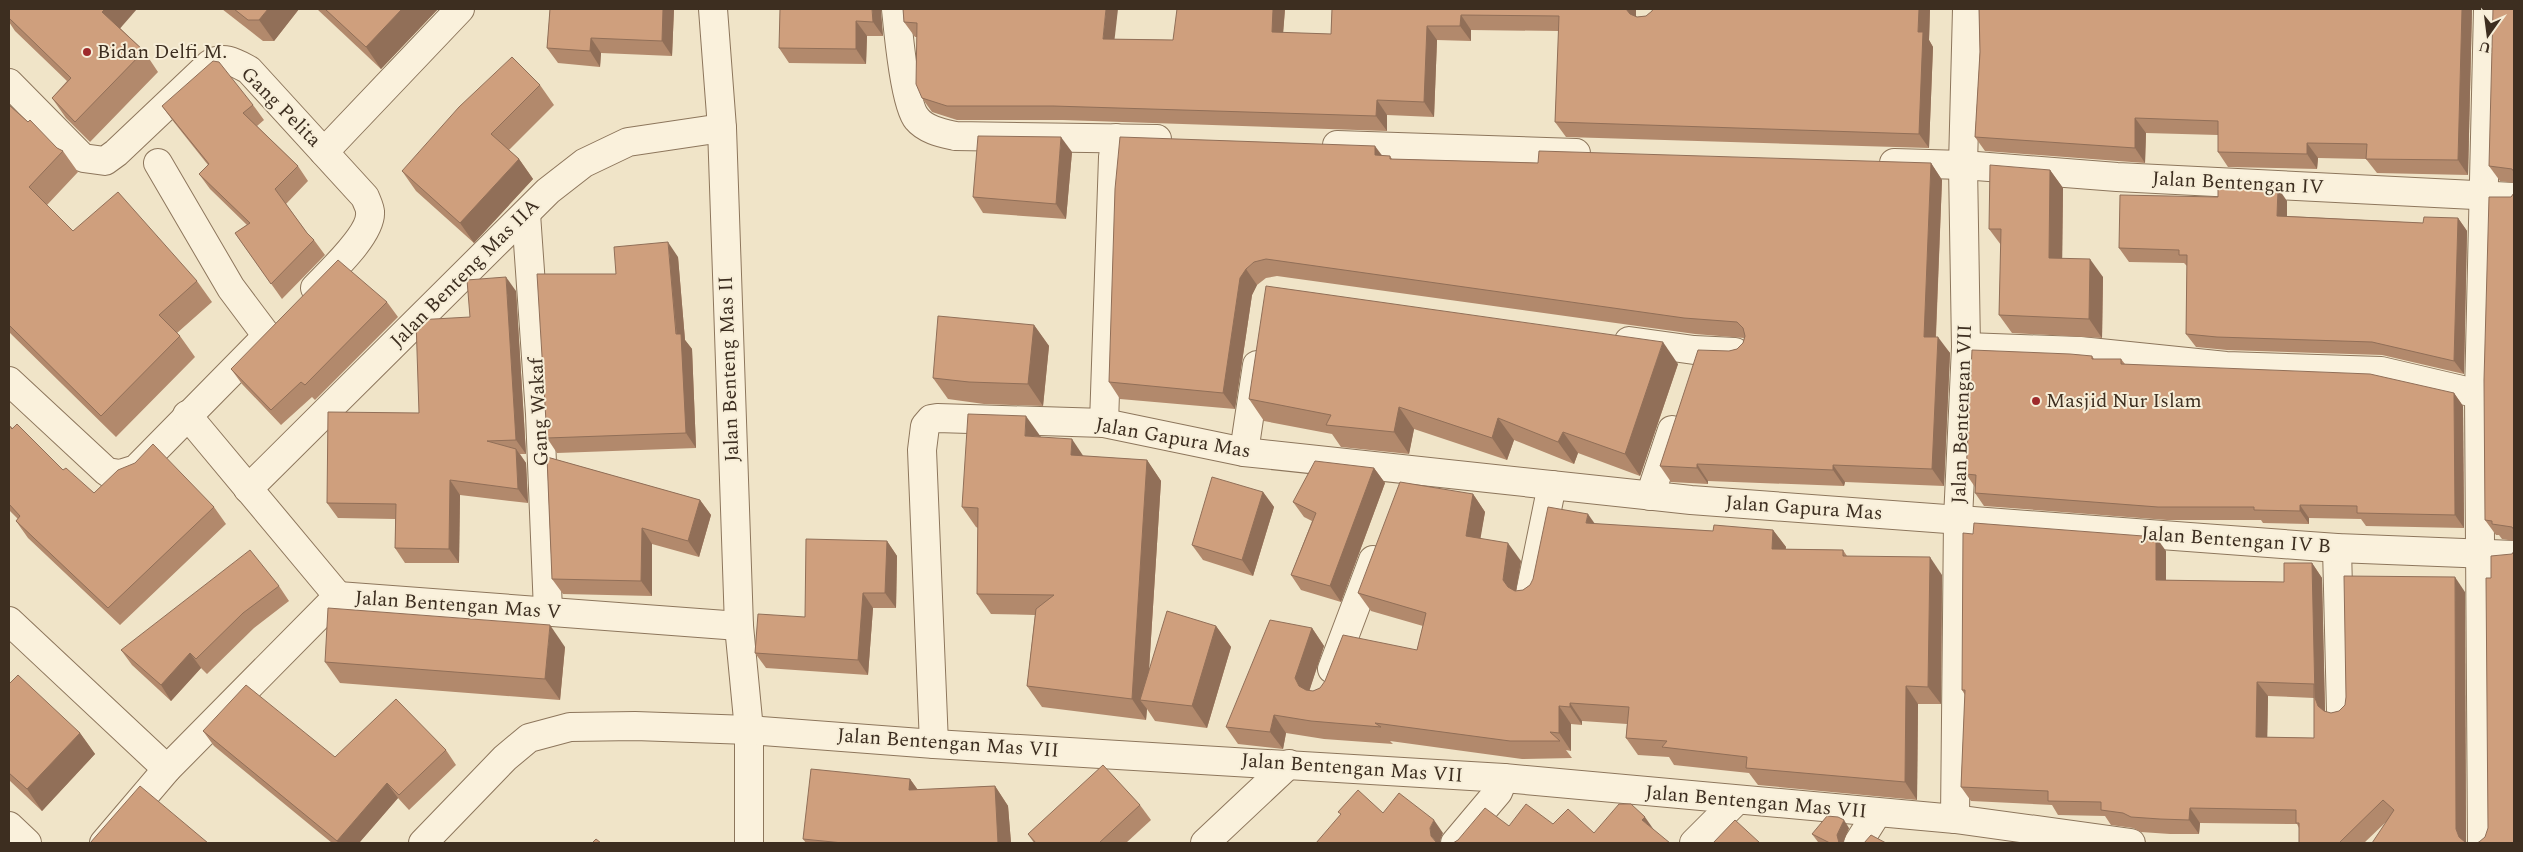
<svg xmlns="http://www.w3.org/2000/svg" width="2523" height="852" font-family="Spectral,serif">
	<style>
		.lines { fill: none; stroke-linecap: round; stroke-linejoin: round }
		.minor-casing { stroke: #8d765c; stroke-width: 30 }
		.minor { stroke: #faf1dc; stroke-width: 28 }
		.wall { fill: #b2896c; fill-rule: evenodd }
		.shaded-wall { fill: #916f58 }
		.building { fill: #cf9f7d; stroke: #916f58; fill-rule: evenodd }
		.poi-dot { fill: #9e2a2b; stroke: #f7eed8; stroke-width: 2 }
		.labels { text-anchor: middle; dominant-baseline: central; stroke-width: 4; stroke-linejoin: round; paint-order: stroke }
		.poi-label { font-size: 20px; fill: #3d2e20; stroke: #f7eed8; text-anchor: start }
		.street-label { font-size: 20px; fill: #3d2e20; stroke: #f7eed8 }
	</style>
	<rect width="100%" height="100%" fill="#f0e4c8"/>
	<g class="lines">
		<defs>
			<g id="minor">
				<polyline points="713,9 722,128 739,626 749,730 749,843"/>
				<path d="M896 9C898 29 905 106 917 119 926 130 942 133 955 136L1157 139"/>
				<path d="M9 83 83 158 105 161 116 153 210 64C224 55 236 63 249 70L365 197C367 202 370 208 370 212 372 234 329 273 315 288"/>
				<polyline points="1337,145 1576,153"/>
				<polyline points="324,152 460,9"/>
				<polyline points="158,163 231,288 267,336"/>
				<polyline points="1894,163 1963,165 2117,177 2514,197"/>
				<polyline points="526,214 540,414 548,611"/>
				<polyline points="1629,341 1694,350 1735,352"/>
				<polyline points="1966,347 2080,351 2226,366 2381,371 2479,394"/>
				<polyline points="9,381 107,472 120,474 136,469 260,343"/>
				<polyline points="187,415 338,596"/>
				<polyline points="1104,423 1113,157 1116,138"/>
				<polyline points="1244,452 1257,365"/>
				<polyline points="248,489 548,191 584,163 628,142 722,128"/>
				<polyline points="1650,496 1672,430"/>
				<polyline points="2337,548 2341,712"/>
				<polyline points="1530,593 1552,485"/>
				<polyline points="9,621 167,769"/>
				<polyline points="1332,669 1373,560"/>
				<polyline points="934,744 922,450 925,426 931,419 937,418 1104,423 1244,452 1691,500 2337,548 2514,555"/>
				<polyline points="1955,819 1958,519 1966,347 1963,165 1967,9"/>
				<polyline points="9,826 27,843"/>
				<polyline points="104,843 167,769 338,596 739,626"/>
				<polyline points="423,843 505,758 529,738 570,727 635,726 749,730 934,744 1504,778 1955,819 2131,843"/>
				<polyline points="1205,843 1289,764"/>
				<polyline points="1455,843 1498,792 1504,778"/>
				<polyline points="1694,843 1737,800"/>
				<polyline points="1858,843 1877,813"/>
				<polyline points="2482,843 2479,394 2488,9"/>
			</g>
		</defs>
		<use href="#minor" class="minor-casing"/>
		<use href="#minor" class="minor"/>
	</g>
	<g class="wall">
		<polygon points="9,9 120,28 144,51 158,72 90,142 66,118 52,98 67,81 15,31 9,22"/>
		<polygon points="222,9 299,9 274,41 263,41"/>
		<polygon points="317,9 438,9 381,69"/>
		<polygon points="550,9 674,9 672,56 601,53 600,67 558,63 547,48"/>
		<polygon points="903,9 1114,39 1173,40 1285,9 1283,33 1331,34 1332,9 1636,9 1636,16 1637,17 1646,16 1652,11 1653,9 1930,9 1929,40 1933,47 1929,148 1566,137 1555,122 1559,31 1471,30 1471,41 1437,40 1434,117 1387,115 1387,131 1063,120 957,120 932,112 922,98 917,37 915,37 904,22"/>
		<polygon points="1979,9 2472,9 2468,175 2377,173 2366,159 2318,158 2317,169 2228,167 2218,152 2218,135 2146,133 2145,163 1985,151 1975,137 1980,52"/>
		<polygon points="2514,9 2514,183 2500,181 2489,166"/>
		<polygon points="880,11 883,36 867,36 866,64 789,63 779,48"/>
		<polygon points="540,85 554,105 509,150 519,159 533,179 474,243 416,191 402,171"/>
		<polygon points="9,105 57,148 63,151 78,172 47,205 73,231 197,281 212,302 177,333 180,336 195,357 116,437 9,332"/>
		<polygon points="253,105 264,120 257,126 298,166 308,181 286,204 307,233 314,240 325,255 282,299 235,233 247,225 210,189 199,174 208,165 173,121 162,106"/>
		<polygon points="1072,152 1066,219 983,213 973,197"/>
		<polygon points="1382,156 1390,156 1392,159 1538,163 1931,163 1942,180 1936,337 1950,353 1944,486 1845,482 1844,486 1708,481 1708,484 1671,482 1660,466 1729,351 1737,349 1743,343 1744,338 1695,334 1277,276 1266,278 1257,285 1252,295 1235,409 1120,399 1109,382"/>
		<polygon points="2050,170 2063,188 2062,258 2103,277 2102,338 2012,333 1999,315 2001,245 1989,229"/>
		<polygon points="2514,193 2514,541 2502,539 2499,535 2496,535 2485,520 2511,197"/>
		<polygon points="2218,197 2287,201 2287,216 2423,223 2458,218 2467,231 2464,374 2382,355 2227,350 2196,347 2186,334 2187,266 2184,263 2129,262 2119,248"/>
		<polygon points="678,257 685,340 692,349 696,448 557,453 547,438 616,274"/>
		<polygon points="516,291 526,454 520,454 526,463 528,503 460,495 459,563 405,563 395,548 395,519 338,518 327,503 419,413 470,317"/>
		<polygon points="387,302 398,317 315,400 312,397 281,425 242,384 231,369"/>
		<polygon points="1034,325 1049,346 1043,406 984,404 948,399 933,378"/>
		<polygon points="2092,356 2094,359 2121,359 2125,364 2454,393 2463,406 2464,528 2366,526 2361,519 2309,518 2309,524 2263,523 2261,520 2167,520 1984,506 1975,493 1975,487 1966,474"/>
		<polygon points="1678,364 1640,476 1578,453 1574,464 1514,440 1507,460 1414,429 1409,454 1341,447 1332,434 1264,421 1249,399"/>
		<polygon points="9,425 63,470 94,493 214,507 226,524 120,625 28,538 16,521 18,519 9,510"/>
		<polygon points="1041,437 1083,456 1147,460 1161,481 1149,670 1216,626 1231,647 1207,728 1155,721 1147,709 1146,720 1042,707 1027,686 1035,615 991,614 977,594 978,528 976,527 962,507"/>
		<polygon points="547,457 700,500 711,515 699,557 652,544 652,596 563,594 552,579"/>
		<polygon points="1374,468 1385,483 1341,602 1301,590 1291,575 1312,521 1304,517 1293,502"/>
		<polygon points="1263,492 1274,507 1253,576 1203,560 1192,545"/>
		<polygon points="1473,494 1485,512 1480,538 1521,561 1516,591 1523,590 1530,585 1595,524 1713,531 1773,530 1786,547 1785,549 1843,550 1847,556 1942,575 1941,704 1918,704 1917,800 1758,785 1749,773 1674,765 1669,757 1638,755 1626,738 1627,724 1582,721 1582,725 1571,724 1571,751 1566,750 1572,758 1522,759 1390,741 1393,744 1324,739 1286,733 1283,749 1238,744 1226,727 1312,628 1324,646 1309,691 1313,691 1417,650 1423,626 1371,611 1358,593"/>
		<polygon points="887,541 897,556 896,608 873,608 868,675 766,668 755,653 805,617"/>
		<path d="M2166 551V580L2284 582 2312 563 2322 578 2325 712 2331 713 2339 711 2465 592 2466 843 2387 821 2364 843H2299V828L2297 824 2200 823 2199 834H2170L2141 832 2133 828 2111 825 2105 816 2058 815 2052 805 1971 801 1961 787 1965 695 1962 690ZM2268 696 2314 698V738L2267 737Z"/>
		<polygon points="279,586 289,601 254,628 207,674 201,668 171,701 132,665 121,650"/>
		<polygon points="565,647 560,700 340,683 325,662"/>
		<polygon points="9,684 80,733 95,754 42,811 9,780"/>
		<polygon points="203,731 335,757 446,750 456,765 409,810 398,798 359,843 332,843 214,746"/>
		<polygon points="910,779 918,790 995,786 1008,806 1011,843 806,843 803,839"/>
		<polygon points="1140,805 1151,820 1126,843 1034,843 1028,834"/>
		<polygon points="1849,828 1843,843 1821,843 1818,842 1812,834"/>
	</g>
	<g class="shaded-wall">
		<polygon points="105,9 137,9 117,32 102,12"/>
		<polygon points="268,9 299,9 274,41 259,20"/>
		<polygon points="402,9 438,9 381,69 366,47"/>
		<polygon points="663,9 674,9 672,56 662,41"/>
		<polygon points="872,9 881,9 883,36 873,22"/>
		<polygon points="1106,9 1118,9 1113,53 1103,39"/>
		<polygon points="1273,9 1285,9 1282,47 1272,32"/>
		<polygon points="1626,9 1636,9 1636,22"/>
		<polygon points="1919,9 1930,9 1929,40 1933,47 1929,148 1919,134 1918,32"/>
		<polygon points="2462,9 2472,9 2468,175 2458,160"/>
		<polygon points="1461,15 1471,30 1471,41 1460,26"/>
		<polygon points="856,21 867,36 866,64 856,49"/>
		<polygon points="1427,26 1437,40 1434,117 1424,102"/>
		<polygon points="591,38 601,53 600,67 590,51"/>
		<polygon points="1377,100 1387,115 1387,131 1376,116"/>
		<polygon points="2135,118 2146,133 2145,163 2135,148"/>
		<polygon points="1061,137 1072,152 1066,219 1056,204"/>
		<polygon points="2307,143 2318,158 2317,169 2307,154"/>
		<polygon points="1375,146 1387,162 1375,155"/>
		<polygon points="519,159 533,179 474,243 460,223"/>
		<polygon points="1931,163 1942,180 1935,353 1924,337"/>
		<polygon points="2050,170 2063,188 2062,276 2049,258"/>
		<polygon points="2278,188 2287,201 2287,230 2277,216"/>
		<polygon points="2458,218 2467,231 2464,374 2454,361"/>
		<polygon points="668,242 678,257 685,340 692,349 696,448 686,433"/>
		<polygon points="2090,259 2103,277 2102,338 2089,319"/>
		<polygon points="1246,269 1257,285 1252,295 1235,409 1223,393 1240,278"/>
		<polygon points="506,277 516,291 526,454 516,440"/>
		<polygon points="1034,325 1049,346 1043,406 1028,384"/>
		<polygon points="1938,337 1950,353 1944,486 1932,469"/>
		<polygon points="1663,342 1678,364 1640,476 1625,454"/>
		<polygon points="2454,393 2463,406 2464,528 2455,515"/>
		<polygon points="1399,407 1414,429 1409,454 1394,432"/>
		<polygon points="1026,416 1041,437 1025,436"/>
		<polygon points="1498,418 1514,440 1507,460 1492,438"/>
		<polygon points="1563,432 1578,453 1574,464 1558,442"/>
		<polygon points="1072,439 1086,460 1071,455"/>
		<polygon points="516,449 526,463 528,503 518,489"/>
		<polygon points="1147,460 1161,481 1147,701 1140,700 1147,709 1146,720 1132,699"/>
		<polygon points="1697,464 1708,481 1708,484 1697,468"/>
		<polygon points="1833,465 1845,482 1844,486 1833,470"/>
		<polygon points="1374,468 1385,483 1341,602 1330,586"/>
		<polygon points="450,480 460,495 459,563 449,549"/>
		<polygon points="1263,492 1274,507 1253,576 1242,560"/>
		<polygon points="1473,494 1485,512 1478,553 1466,536"/>
		<polygon points="700,500 711,515 699,557 688,541"/>
		<polygon points="2300,505 2309,518 2309,524 2300,511"/>
		<polygon points="1588,514 1600,531 1586,523"/>
		<polygon points="642,528 652,544 652,596 641,581"/>
		<polygon points="1773,530 1786,547 1784,566 1772,549"/>
		<polygon points="2156,537 2166,551 2166,594 2156,580"/>
		<polygon points="887,541 897,556 896,608 885,593"/>
		<polygon points="1508,543 1521,561 1515,597 1503,580"/>
		<polygon points="1930,557 1942,575 1941,704 1928,687"/>
		<polygon points="2312,563 2322,578 2325,712 2318,706 2315,698"/>
		<polygon points="2455,577 2465,592 2466,843 2463,843 2459,837 2456,829"/>
		<polygon points="863,593 873,608 868,675 858,660"/>
		<polygon points="550,625 565,647 560,700 545,679"/>
		<polygon points="1216,626 1231,647 1207,728 1192,706"/>
		<polygon points="1312,628 1324,646 1308,695 1299,686 1295,678"/>
		<polygon points="190,653 201,668 171,701 161,685"/>
		<polygon points="2257,682 2268,696 2267,752 2256,737"/>
		<polygon points="1906,686 1918,704 1917,800 1905,782"/>
		<polygon points="1570,703 1582,721 1582,725 1570,707"/>
		<polygon points="1559,706 1571,724 1571,751 1559,733"/>
		<polygon points="1274,715 1286,733 1283,749 1270,732"/>
		<polygon points="80,733 95,754 42,811 27,789"/>
		<polygon points="910,779 924,799 909,790"/>
		<polygon points="387,783 398,798 359,843 338,843 337,841"/>
		<polygon points="995,786 1008,806 1011,843 998,843"/>
		<polygon points="2190,808 2200,823 2199,834 2189,820"/>
		<polygon points="1645,817 1654,830 1642,820"/>
		<polygon points="1434,820 1443,833 1440,841 1440,843 1437,843 1431,836 1430,828"/>
		<polygon points="1844,820 1849,828 1843,843 1839,843 1837,835"/>
	</g>
	<g class="building">
		<polygon points="9,9 105,9 102,12 144,51 75,122 52,98 71,78 9,18"/>
		<polygon points="234,9 268,9 259,20 248,20"/>
		<polygon points="325,9 402,9 366,47"/>
		<polygon points="550,9 663,9 662,41 591,38 590,51 547,48"/>
		<polygon points="780,9 872,9 873,22 856,21 856,49 779,48"/>
		<polygon points="903,9 1106,9 1103,39 1173,40 1177,9 1273,9 1272,32 1331,34 1332,9 1626,9 1630,14 1637,17 1646,16 1652,11 1653,9 1919,9 1918,32 1923,32 1919,134 1555,122 1559,16 1461,15 1460,26 1427,26 1424,102 1377,100 1376,116 1053,106 947,106 922,98 916,84 917,23 904,22"/>
		<polygon points="1979,9 2462,9 2458,160 2366,159 2367,144 2307,143 2307,154 2218,152 2218,121 2135,118 2135,148 1975,137 1980,52"/>
		<polygon points="2493,9 2514,9 2514,172 2512,169 2489,166"/>
		<polygon points="512,57 540,85 491,134 519,159 460,223 402,171 459,107"/>
		<polygon points="213,61 219,62 253,105 243,113 298,166 275,189 307,233 314,240 271,284 235,233 250,223 199,174 209,164 162,106"/>
		<polygon points="9,105 28,122 30,120 57,148 63,151 29,187 73,231 118,192 197,281 159,315 180,336 101,416 9,325"/>
		<polygon points="978,136 1061,137 1056,204 973,197"/>
		<polygon points="1120,137 1375,146 1375,155 1390,156 1390,159 1538,163 1539,151 1931,163 1924,337 1938,337 1932,469 1833,465 1833,470 1697,464 1697,468 1660,466 1698,350 1729,351 1737,349 1743,343 1745,336 1743,328 1737,322 1684,318 1266,259 1254,262 1246,269 1240,278 1223,393 1109,382 1115,189"/>
		<polygon points="1990,165 2050,170 2049,258 2090,259 2089,319 1999,315 2001,229 1989,229"/>
		<polygon points="2218,185 2278,188 2277,216 2423,223 2424,217 2458,218 2454,361 2372,342 2217,337 2186,334 2187,255 2179,255 2179,250 2119,248 2120,195 2218,197"/>
		<polygon points="2514,193 2514,530 2512,527 2492,524 2492,521 2485,520 2484,380 2489,197 2511,197"/>
		<polygon points="668,242 676,334 681,334 686,433 547,438 537,274 616,274 614,247"/>
		<polygon points="338,260 387,302 305,385 301,382 271,410 231,369"/>
		<polygon points="506,277 516,440 487,441 516,449 518,489 450,480 449,549 395,548 396,504 327,503 328,412 419,413 416,320 470,317 467,280"/>
		<polygon points="1266,286 1663,342 1625,454 1563,432 1558,442 1498,418 1492,438 1399,407 1394,432 1326,425 1331,415 1249,399"/>
		<polygon points="938,316 1034,325 1028,384 969,382 933,378"/>
		<polygon points="1972,350 2070,354 2092,356 2092,359 2121,359 2121,364 2370,374 2454,393 2455,515 2357,513 2357,506 2300,505 2300,511 2254,510 2254,507 2158,507 1975,493 1976,475 1966,474"/>
		<polygon points="968,414 1026,416 1025,436 1072,439 1071,455 1147,460 1132,699 1027,686 1036,609 1054,595 977,594 978,508 962,507"/>
		<polygon points="17,424 63,470 66,468 94,493 118,470 135,463 153,444 214,507 108,608 16,521 20,516 9,504 9,425 12,429"/>
		<polygon points="547,457 700,500 688,541 642,528 641,581 552,579"/>
		<polygon points="1315,461 1374,468 1330,586 1291,575 1316,513 1293,502"/>
		<polygon points="1212,477 1263,492 1242,560 1192,545"/>
		<polygon points="1400,482 1473,494 1466,536 1508,543 1503,580 1508,587 1515,591 1523,590 1530,585 1533,579 1548,507 1588,514 1586,523 1713,531 1714,525 1773,530 1772,549 1843,550 1843,556 1930,557 1928,687 1906,686 1905,782 1746,768 1747,757 1662,747 1667,741 1626,738 1629,707 1570,703 1570,707 1559,706 1559,733 1550,732 1560,741 1510,741 1375,723 1381,727 1311,721 1274,715 1270,732 1226,727 1270,620 1312,628 1295,678 1299,686 1306,690 1313,691 1320,688 1325,681 1343,635 1417,650 1426,613 1358,593"/>
		<path d="M1974 523 2156 537V580L2284 582V563H2312L2315 698 2318 706 2324 711 2331 713 2339 711 2345 705 2346 697 2344 576 2455 577 2456 829 2459 837 2465 842 2469 843H2372L2394 810 2383 800 2339 843H2299V823H2296V810L2190 808 2189 820 2160 819 2131 817 2123 813 2101 810V802L2048 801V791L1961 787 1965 690H1962L1963 533 1973 534ZM2257 682 2314 684V738L2256 737Z"/>
		<polygon points="806,539 887,541 885,593 863,593 858,660 755,653 758,614 805,617"/>
		<polygon points="250,550 279,586 243,613 196,659 190,653 161,685 121,650"/>
		<polygon points="2514,551 2514,843 2476,843 2479,842 2485,837 2488,828 2486,578 2491,578 2491,556 2512,554"/>
		<polygon points="328,608 550,625 545,679 325,662"/>
		<polygon points="1167,611 1216,626 1192,706 1140,700"/>
		<polygon points="18,675 80,733 27,789 9,773 9,684"/>
		<polygon points="246,685 335,757 396,699 446,750 399,795 387,783 337,841 203,731"/>
		<polygon points="1103,765 1140,805 1099,843 1036,843 1028,834"/>
		<polygon points="811,769 910,779 909,790 995,786 998,843 843,843 803,839"/>
		<polygon points="140,786 208,843 90,843"/>
		<polygon points="1358,790 1383,813 1399,793 1434,820 1430,828 1431,836 1436,842 1439,843 1316,843 1341,814 1338,812"/>
		<polygon points="1526,804 1553,824 1568,809 1594,833 1619,804 1631,804 1645,817 1642,820 1670,843 1453,843 1458,840 1485,808 1509,826"/>
		<polygon points="1827,816 1838,817 1844,820 1837,835 1839,843 1830,843 1812,834"/>
		<polygon points="1735,820 1760,843 1713,843"/>
		<polygon points="1871,835 1886,843 1864,843"/>
		<polygon points="596,839 601,843 592,843"/>
	</g>
	<g class="poi-dot">
		<circle cx="87" cy="52" r="5"/>
		<circle cx="2036" cy="401" r="5"/>
	</g>
	<g class="labels">
		<g class="poi-label">
			<text x="97" y="52">Bidan Delfi M.</text>
			<text x="2046" y="401">Masjid Nur Islam</text>
		</g>
		<g class="street-label">
			<text transform="translate(281 107) rotate(45)">Gang Pelita</text>
			<text transform="translate(2238 183) rotate(3)">Jalan Bentengan IV</text>
			<text transform="translate(465 273) rotate(-45)">Jalan Benteng Mas IIA</text>
			<text transform="translate(729 369) rotate(-92)">Jalan Benteng Mas II</text>
			<text transform="translate(539 412) rotate(-93)">Gang Wakaf</text>
			<text transform="translate(1962 414) rotate(-88)">Jalan Bentengan VII</text>
			<text transform="translate(1173 438) rotate(10)">Jalan Gapura Mas</text>
			<text transform="translate(1804 508) rotate(4)">Jalan Gapura Mas</text>
			<text transform="translate(2236 540) rotate(4)">Jalan Bentengan IV B</text>
			<text transform="translate(458 605) rotate(4)">Jalan Bentengan Mas V</text>
			<text transform="translate(948 743) rotate(4)">Jalan Bentengan Mas VII</text>
			<text transform="translate(1352 768) rotate(4)">Jalan Bentengan Mas VII</text>
			<text transform="translate(1756 802) rotate(5)">Jalan Bentengan Mas VII</text>
		</g>
	</g>
	<rect width="2523" height="852" fill="none" stroke="#3d2e20" stroke-width="20"/>
	<g transform="translate(2488 35) rotate(194)" stroke="#f7eed8" stroke-width="4" paint-order="stroke">
	<path d="M0-4L9 19L0 12L-9 19Z" fill="#3d2e20"/>
	<text y="-8" font-size="14" font-weight="bold" text-anchor="middle" fill="#3d2e20">U</text>
	</g>
</svg>
